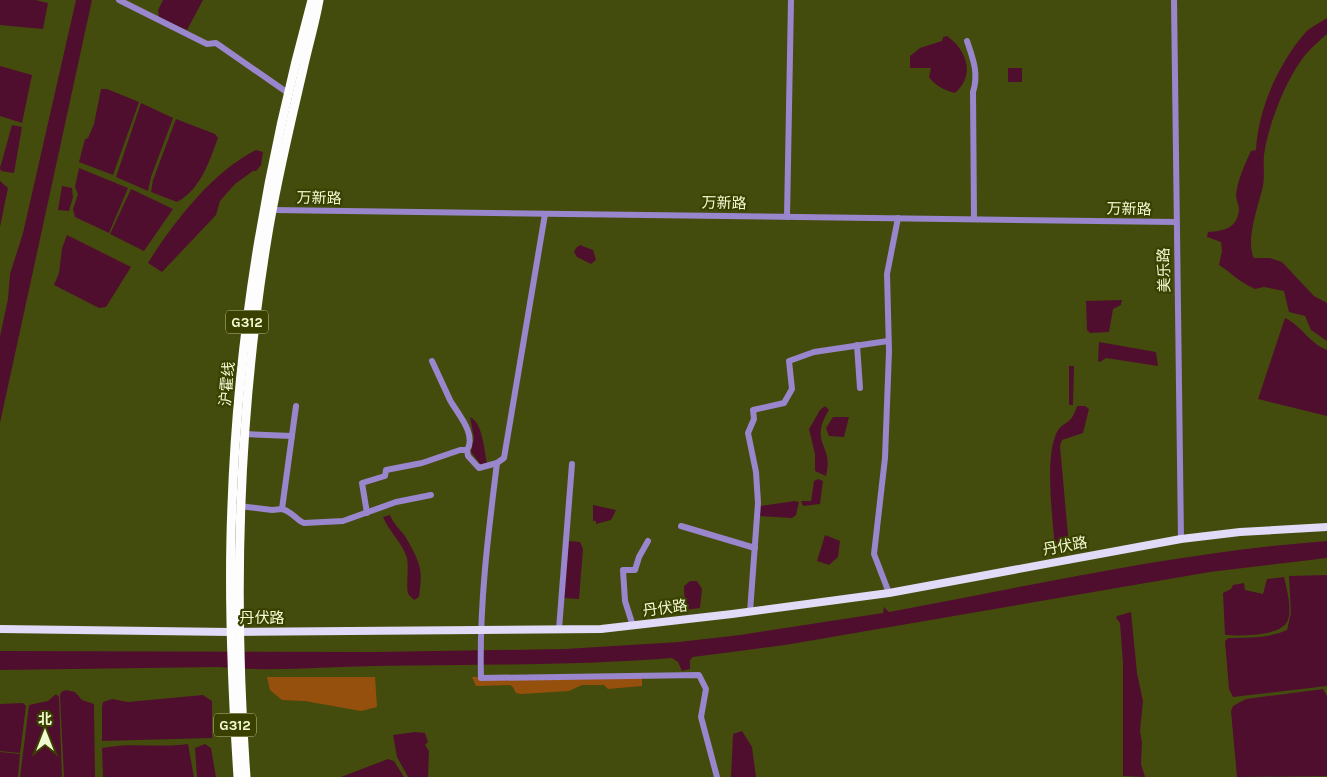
<svg xmlns="http://www.w3.org/2000/svg" width="1327" height="777" font-family="Karla,'Noto Sans SC',sans-serif">
	<style>
		.green { fill: #96500d }
		.water { fill: #500e2e }
		.lines { fill: none; stroke-linecap: round; stroke-linejoin: round }
		.minor { stroke: #9a86cc; stroke-width: 6 }
		.major { stroke: #e1dbf7; stroke-width: 8 }
		.highway { stroke: #fdfdfd; stroke-width: 9 }
		.labels { text-anchor: middle; dominant-baseline: central; stroke-width: 4.5; stroke-linejoin: round; paint-order: stroke }
		.shield { fill: #3a4100; stroke: #bbc293; stroke-width: 1 }
		.shield-label { font-size: 14px; font-weight: bold; fill: #f2fad2 }
		.street-label { font-size: 15px; fill: #f2fad2; stroke: #3a4100 }
	</style>
	<rect width="100%" height="100%" fill="#444c0d"/>
	<g class="green">
		<polygon points="642,675 642,686 608,689 604,685 582,685 569,691 521,694 516,693 513,687 510,685 476,686 472,677"/>
		<polygon points="267,677 375,677 377,707 361,711 305,701 282,700 270,690"/>
	</g>
	<g class="water">
		<polygon points="0,0 35,0 48,3 43,29 0,25"/>
		<polygon points="76,0 92,0 0,423 0,336 8,299 10,274 23,233"/>
		<polygon points="163,0 203,0 187,30 159,18 158,10"/>
		<path d="M1327 18V34C1320 40 1313 46 1307 53 1287 76 1268 125 1264 155 1263 166 1265 176 1263 186 1259 204 1245 241 1254 258H1270L1282 262 1314 296 1327 303V341L1311 330 1305 316 1289 312 1284 291 1264 287 1255 289C1239 282 1233 274 1219 265L1222 251 1221 242 1207 237 1208 232C1223 231 1237 229 1239 210 1239 205 1236 200 1236 195 1238 179 1244 166 1251 151L1256 150C1258 110 1278 64 1305 33 1310 27 1320 23 1327 18Z"/>
		<path d="M947 36C968 51 975 76 955 93 946 91 934 85 929 77L931 68H910V56L920 48 942 41 943 37Z"/>
		<polygon points="0,66 32,75 22,123 0,116"/>
		<rect x="1008" y="68" width="14" height="14"/>
		<polygon points="101,89 107,89 139,102 113,175 79,162 85,139 88,138 94,124"/>
		<polygon points="141,103 173,118 151,177 148,191 116,177"/>
		<path d="M176 119 215 134 218 138C209 162 201 189 177 202L151 192 153 180Z"/>
		<polygon points="12,125 22,127 14,173 1,171 0,168"/>
		<path d="M256 150 263 152 261 165 256 171H253L235 184 220 201 216 215 162 272 148 263C173 223 213 171 256 150Z"/>
		<polygon points="79,168 128,188 109,233 75,217 73,209 78,194 75,187"/>
		<polygon points="0,181 8,188 0,227"/>
		<polygon points="62,186 72,188 73,197 69,211 58,210"/>
		<polygon points="131,189 173,209 144,251 110,234"/>
		<polygon points="67,235 131,267 106,307 99,308 54,285 59,273 62,248"/>
		<polygon points="580,245 593,250 596,260 591,264 577,257 574,252 576,248"/>
		<polygon points="1122,300 1121,305 1113,309 1109,332 1090,333 1087,330 1086,301"/>
		<path d="M1285 318C1302 326 1309 343 1327 350V416L1258 399Z"/>
		<polygon points="1099,342 1156,352 1158,366 1106,358 1100,362 1098,361"/>
		<polygon points="1069,366 1074,366 1073,405 1069,405"/>
		<path d="M825 406 829 410C808 444 835 445 826 476L815 471V454L809 429 820 410Z"/>
		<path d="M1077 406H1085L1089 409 1083 433 1062 440 1060 446 1069 546 1055 548C1053 521 1044 456 1057 432 1063 421 1071 426 1077 406Z"/>
		<path d="M470 417C483 423 484 450 487 463L481 465 471 452 474 438Z"/>
		<polygon points="833,417 849,417 844,437 829,436 826,428"/>
		<polygon points="818,479 823,481 820,504 803,506 801,501 811,501 814,481"/>
		<polygon points="795,501 799,502 796,515 792,518 760,516 760,506"/>
		<polygon points="593,505 616,510 611,520 596,524 596,521 593,521"/>
		<path d="M390 515C394 526 403 531 408 541 421 565 423 570 419 597L414 600 408 594C406 583 409 569 407 558 402 542 389 532 383 517Z"/>
		<polygon points="825,535 840,541 838,557 829,565 817,561"/>
		<polygon points="569,541 580,542 583,549 579,599 563,598"/>
		<path d="M1327 541V558L1210 572 785 645 693 657 690 660V669L682 671 678 662 672 658C573 666 475 664 375 666 323 667 272 672 219 667L0 670V651L375 652 565 649 679 642 740 635 883 613 884 607 889 612C1035 585 1179 552 1327 541Z"/>
		<path d="M1327 575V686L1233 697 1229 689 1225 641 1228 638C1249 637 1266 639 1287 630L1291 613 1289 576Z"/>
		<path d="M1284 577C1287 589 1292 609 1288 620 1282 637 1239 636 1225 635L1223 593 1231 589 1233 585 1244 583 1245 590 1263 594 1267 579Z"/>
		<polygon points="690,581 697,581 702,589 700,608 685,610 684,586"/>
		<polygon points="1131,612 1137,673 1143,701 1140,731 1142,742 1141,764 1145,777 1123,776 1123,663 1120,623 1116,618 1117,616"/>
		<polygon points="1323,689 1327,696 1327,776 1237,777 1231,711 1233,706 1246,699"/>
		<polygon points="66,690 75,692 82,700 94,704 95,777 64,777 60,696 61,692"/>
		<polygon points="56,694 59,697 62,777 20,777 29,705 48,701"/>
		<polygon points="203,695 212,701 212,738 102,741 102,707 103,702 112,699 128,702"/>
		<polygon points="23,703 26,706 20,753 0,751 0,704"/>
		<polygon points="742,731 752,747 756,777 731,777 733,734"/>
		<polygon points="415,732 425,733 428,742 425,745 429,751 428,777 408,777 397,757 393,735"/>
		<path d="M188 744 194 777H103L102 748C131 742 159 748 188 744Z"/>
		<polygon points="205,744 211,748 216,777 197,777 195,748"/>
		<polygon points="0,752 20,754 18,777 0,777"/>
		<polygon points="388,759 394,761 404,777 341,777"/>
	</g>
	<g class="lines">
		<g class="minor">
			<polyline points="119,0 207,44 216,43 288,93"/>
			<polyline points="1174,0 1181,539"/>
			<path d="M967 41C973 59 979 73 973 92L974 219"/>
			<polyline points="272,210 1176,222"/>
			<path d="M545 214 504 458 497 463C488 535 479 606 481 678L699 675 706 689 701 717 717 777"/>
			<polyline points="787,217 791,0"/>
			<polyline points="857,345 860,388"/>
			<path d="M432 361C438 374 444 387 450 400 457 413 477 434 467 450"/>
			<polyline points="244,434 292,436"/>
			<polyline points="239,506 272,510 282,509 296,406"/>
			<path d="M282 509C293 512 296 520 304 523L343 521 396 502 431 495"/>
			<polyline points="367,513 362,483 385,476 386,470 422,463 460,450 467,450 468,456 479,468 497,463"/>
			<polyline points="681,526 755,548"/>
			<polyline points="889,593 874,554 885,458 889,351 887,274 898,218"/>
			<polyline points="750,612 758,503 756,472 748,433 754,419 753,410 784,403 792,389 789,361 814,352 888,341"/>
			<polyline points="633,626 625,601 623,570 635,570 639,557 648,541"/>
			<polyline points="559,629 572,464"/>
		</g>
		<polyline class="major" points="0,629 230,632 601,629 732,614 889,593 1181,539 1240,532 1327,527"/>
		<g class="highway">
			<path d="M238 777C232 686 228 596 232 505 238 335 267 164 312 0"/>
			<path d="M246 777C233 597 238 417 267 239 276 182 290 125 303 69 308 46 315 23 319 0"/>
		</g>
	</g>
	<g class="labels">
		<g class="shield">
			<rect x="226" y="310.5" width="42" height="23" rx="4"/>
			<rect x="214" y="713.5" width="42" height="23" rx="4"/>
		</g>
		<g class="shield-label">
			<text x="247" y="322">G312</text>
			<text x="235" y="725">G312</text>
		</g>
		<g class="street-label">
			<text transform="translate(319 198) rotate(1)">万新路</text>
			<text transform="translate(724 203) rotate(1)">万新路</text>
			<text transform="translate(1129 209) rotate(1)">万新路</text>
			<text transform="translate(1164 270) rotate(-91)">美乐路</text>
			<text transform="translate(227 384) rotate(-85)">沪霍线</text>
			<text transform="translate(1065 546) rotate(-10)">丹伏路</text>
			<text transform="translate(665 608) rotate(-7)">丹伏路</text>
			<text x="262" y="618">丹伏路</text>
		</g>
	</g>
	<g transform="translate(45 732)" stroke="#3a4100" stroke-width="4" paint-order="stroke">
	<path d="M0-4L9 19L0 12L-9 19Z" fill="#f2fad2"/>
	<text y="-8" font-size="14" font-weight="bold" text-anchor="middle" fill="#f2fad2">北</text>
	</g>
</svg>
